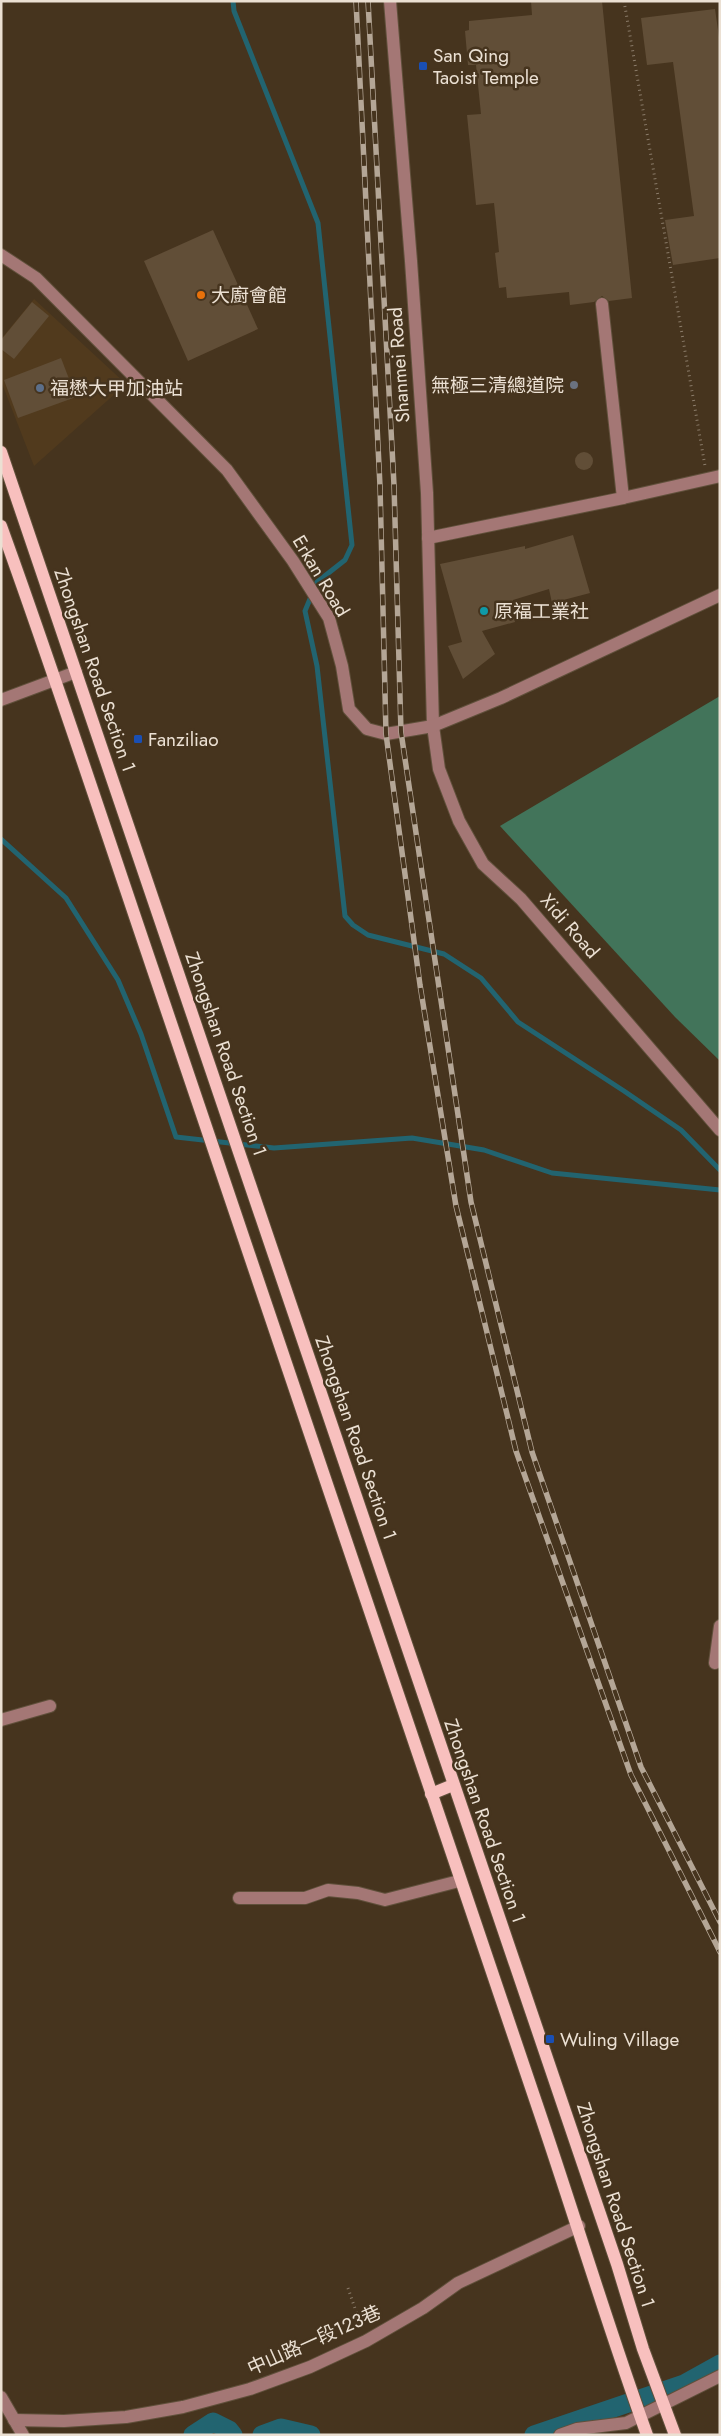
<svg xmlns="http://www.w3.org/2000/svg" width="721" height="2436" font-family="Jost,'Noto Sans TC',sans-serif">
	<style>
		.built { fill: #513a1d }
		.forest { fill: #42745a }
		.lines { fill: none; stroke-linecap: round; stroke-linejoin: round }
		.stream { stroke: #226470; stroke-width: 5 }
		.canal { stroke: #226470; stroke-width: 19 }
		.building { fill: #614e37 }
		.minor-casing { stroke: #60503b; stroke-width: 14 }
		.major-casing { stroke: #60503b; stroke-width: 14 }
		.path { stroke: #8a7b69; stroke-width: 3; stroke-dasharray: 1 4; stroke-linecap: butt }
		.minor { stroke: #a47775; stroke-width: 12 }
		.major { stroke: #f8c0be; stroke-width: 12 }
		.rail-casing { stroke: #b4a696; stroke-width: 5.5 }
		.rail { stroke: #46341e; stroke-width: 4; stroke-dasharray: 11; stroke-linecap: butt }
		.transit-dot { fill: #1a4fb4; stroke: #46341e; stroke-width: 2 }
		.food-dot { fill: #e8710a; stroke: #46341e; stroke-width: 2 }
		.worship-dot { fill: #6b7280; stroke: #46341e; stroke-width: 2 }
		.service-dot { fill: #5c6f8a; stroke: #46341e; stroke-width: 2 }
		.culture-dot { fill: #0f9aa8; stroke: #46341e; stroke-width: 2 }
		.labels { text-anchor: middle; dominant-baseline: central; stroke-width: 5; stroke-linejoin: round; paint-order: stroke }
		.poi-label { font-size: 19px; fill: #ebe0d3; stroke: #46341e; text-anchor: start }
		.street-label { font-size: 19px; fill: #ebe0d3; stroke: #46341e }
	</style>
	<rect width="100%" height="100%" fill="#46341e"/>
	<polygon class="built" points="34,299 126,384 34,466 1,381 1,339"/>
	<polygon class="forest" points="720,696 720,1061 675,1017 500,826"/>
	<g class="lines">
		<g class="stream">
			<polyline points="233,1 234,11 318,223 352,545 345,560 317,582 305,611 317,666 345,916 353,925 368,935 444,954 481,978 518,1022 624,1091 681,1130 720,1170"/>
			<polyline points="1,839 66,898 118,980 141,1034 176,1137 274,1148 412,1138 484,1150 552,1173 720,1190"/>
		</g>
		<g class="canal">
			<polyline points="193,2435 213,2422 229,2430 233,2435"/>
			<polyline points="262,2435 281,2428 311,2435"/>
			<polyline points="534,2435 684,2384 720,2364"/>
		</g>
	</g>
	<g class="building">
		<polygon points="531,1 602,1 632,298 609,301 602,296 594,302 570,305 569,292 507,298 506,287 499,288 495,253 499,252 494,203 476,205 467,115 481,114 476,65 468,65 465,31 469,30 469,21 532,15"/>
		<polygon points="715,9 720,44 720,258 673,265 665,220 694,216 673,62 647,65 641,18"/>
		<polygon points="213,230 258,329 188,361 144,261"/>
		<polygon points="32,302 49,316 14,359 1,349 1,340"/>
		<polygon points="61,358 76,397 18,418 4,380"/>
		<circle cx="584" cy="461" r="9"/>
		<polygon points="573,535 590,593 552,603 549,589 513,600 515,622 482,631 495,654 463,679 448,646 462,642 440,564 525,546 525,549"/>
	</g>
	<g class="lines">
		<defs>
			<g id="minor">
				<polyline points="390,1 411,261 427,493 433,726 439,769 459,821 483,864 521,899 720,1130"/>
				<polyline points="1,255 36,278 227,470 293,561 329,618 342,666 349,709 367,729 386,734 433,726 501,698 720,595"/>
				<polyline points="623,498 720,476"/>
				<polyline points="428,538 623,498 602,304"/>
				<polyline points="1,700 76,672"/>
				<polyline points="715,1663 720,1626"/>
				<polyline points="1,1720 50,1706"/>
				<polyline points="239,1898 305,1898 328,1890 358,1893 385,1900 459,1881"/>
				<polyline points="1,2397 23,2435"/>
				<polyline points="14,2420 64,2421 126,2417 183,2407 250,2389 310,2367 366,2341 423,2308 458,2283 579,2226"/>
				<polyline points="560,2435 577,2429 626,2423 720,2376"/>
			</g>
			<g id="major">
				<polyline points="1,452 617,2264 643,2349 675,2435"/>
				<path d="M1 526C54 672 102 820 152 967 282 1347 408 1728 538 2108 575 2217 608 2327 647 2435"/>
				<polyline points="431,1794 453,1785"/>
			</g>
		</defs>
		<use href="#minor" class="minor-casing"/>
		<use href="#major" class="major-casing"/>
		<g class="path">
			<polyline points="624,1 705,466"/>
			<polyline points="348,2288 362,2329"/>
		</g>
		<use href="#minor" class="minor"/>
		<use href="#major" class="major"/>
		<defs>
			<g id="rail">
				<polyline points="356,1 380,486 386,734 420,985 456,1206 516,1451 631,1775 720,1952"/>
				<polyline points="368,1 394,485 401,732 471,1202 532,1452 641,1767 720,1922"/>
			</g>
		</defs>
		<use href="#rail" class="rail-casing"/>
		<use href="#rail" class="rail"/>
	</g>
	<g class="transit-dot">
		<rect x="418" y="61" width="10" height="10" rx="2.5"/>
		<rect x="133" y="734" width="10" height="10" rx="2.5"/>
		<rect x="545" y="2034" width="10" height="10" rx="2.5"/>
	</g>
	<circle class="food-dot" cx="201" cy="295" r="5"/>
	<circle class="worship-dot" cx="574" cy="385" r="5"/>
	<circle class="service-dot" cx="40" cy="388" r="5"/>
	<circle class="culture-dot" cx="484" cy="611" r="5"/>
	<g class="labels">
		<g class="poi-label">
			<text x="433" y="55">San Qing<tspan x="433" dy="22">Taoist Temple</tspan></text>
			<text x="211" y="295">大廚會館</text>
			<text x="564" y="385" text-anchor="end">無極三清總道院</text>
			<text x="50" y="388">福懋大甲加油站</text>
			<text x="494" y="611">原福工業社</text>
			<text x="148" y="739">Fanziliao</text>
			<text x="560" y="2039">Wuling Village</text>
		</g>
		<g class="street-label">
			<text transform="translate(399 365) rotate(-94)">Shanmei Road</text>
			<text transform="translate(321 576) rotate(59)">Erkan Road</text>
			<text transform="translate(95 670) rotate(71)">Zhongshan Road Section 1</text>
			<text transform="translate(570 926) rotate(49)">Xidi Road</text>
			<text transform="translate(226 1054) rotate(71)">Zhongshan Road Section 1</text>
			<text transform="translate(356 1438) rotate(71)">Zhongshan Road Section 1</text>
			<text transform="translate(485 1821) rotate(71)">Zhongshan Road Section 1</text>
			<text transform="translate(616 2205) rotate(72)">Zhongshan Road Section 1</text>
			<text transform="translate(314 2340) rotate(-24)">中山路一段123巷</text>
		</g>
	</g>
	<rect width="721" height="2436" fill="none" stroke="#ebe0d3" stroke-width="5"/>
</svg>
